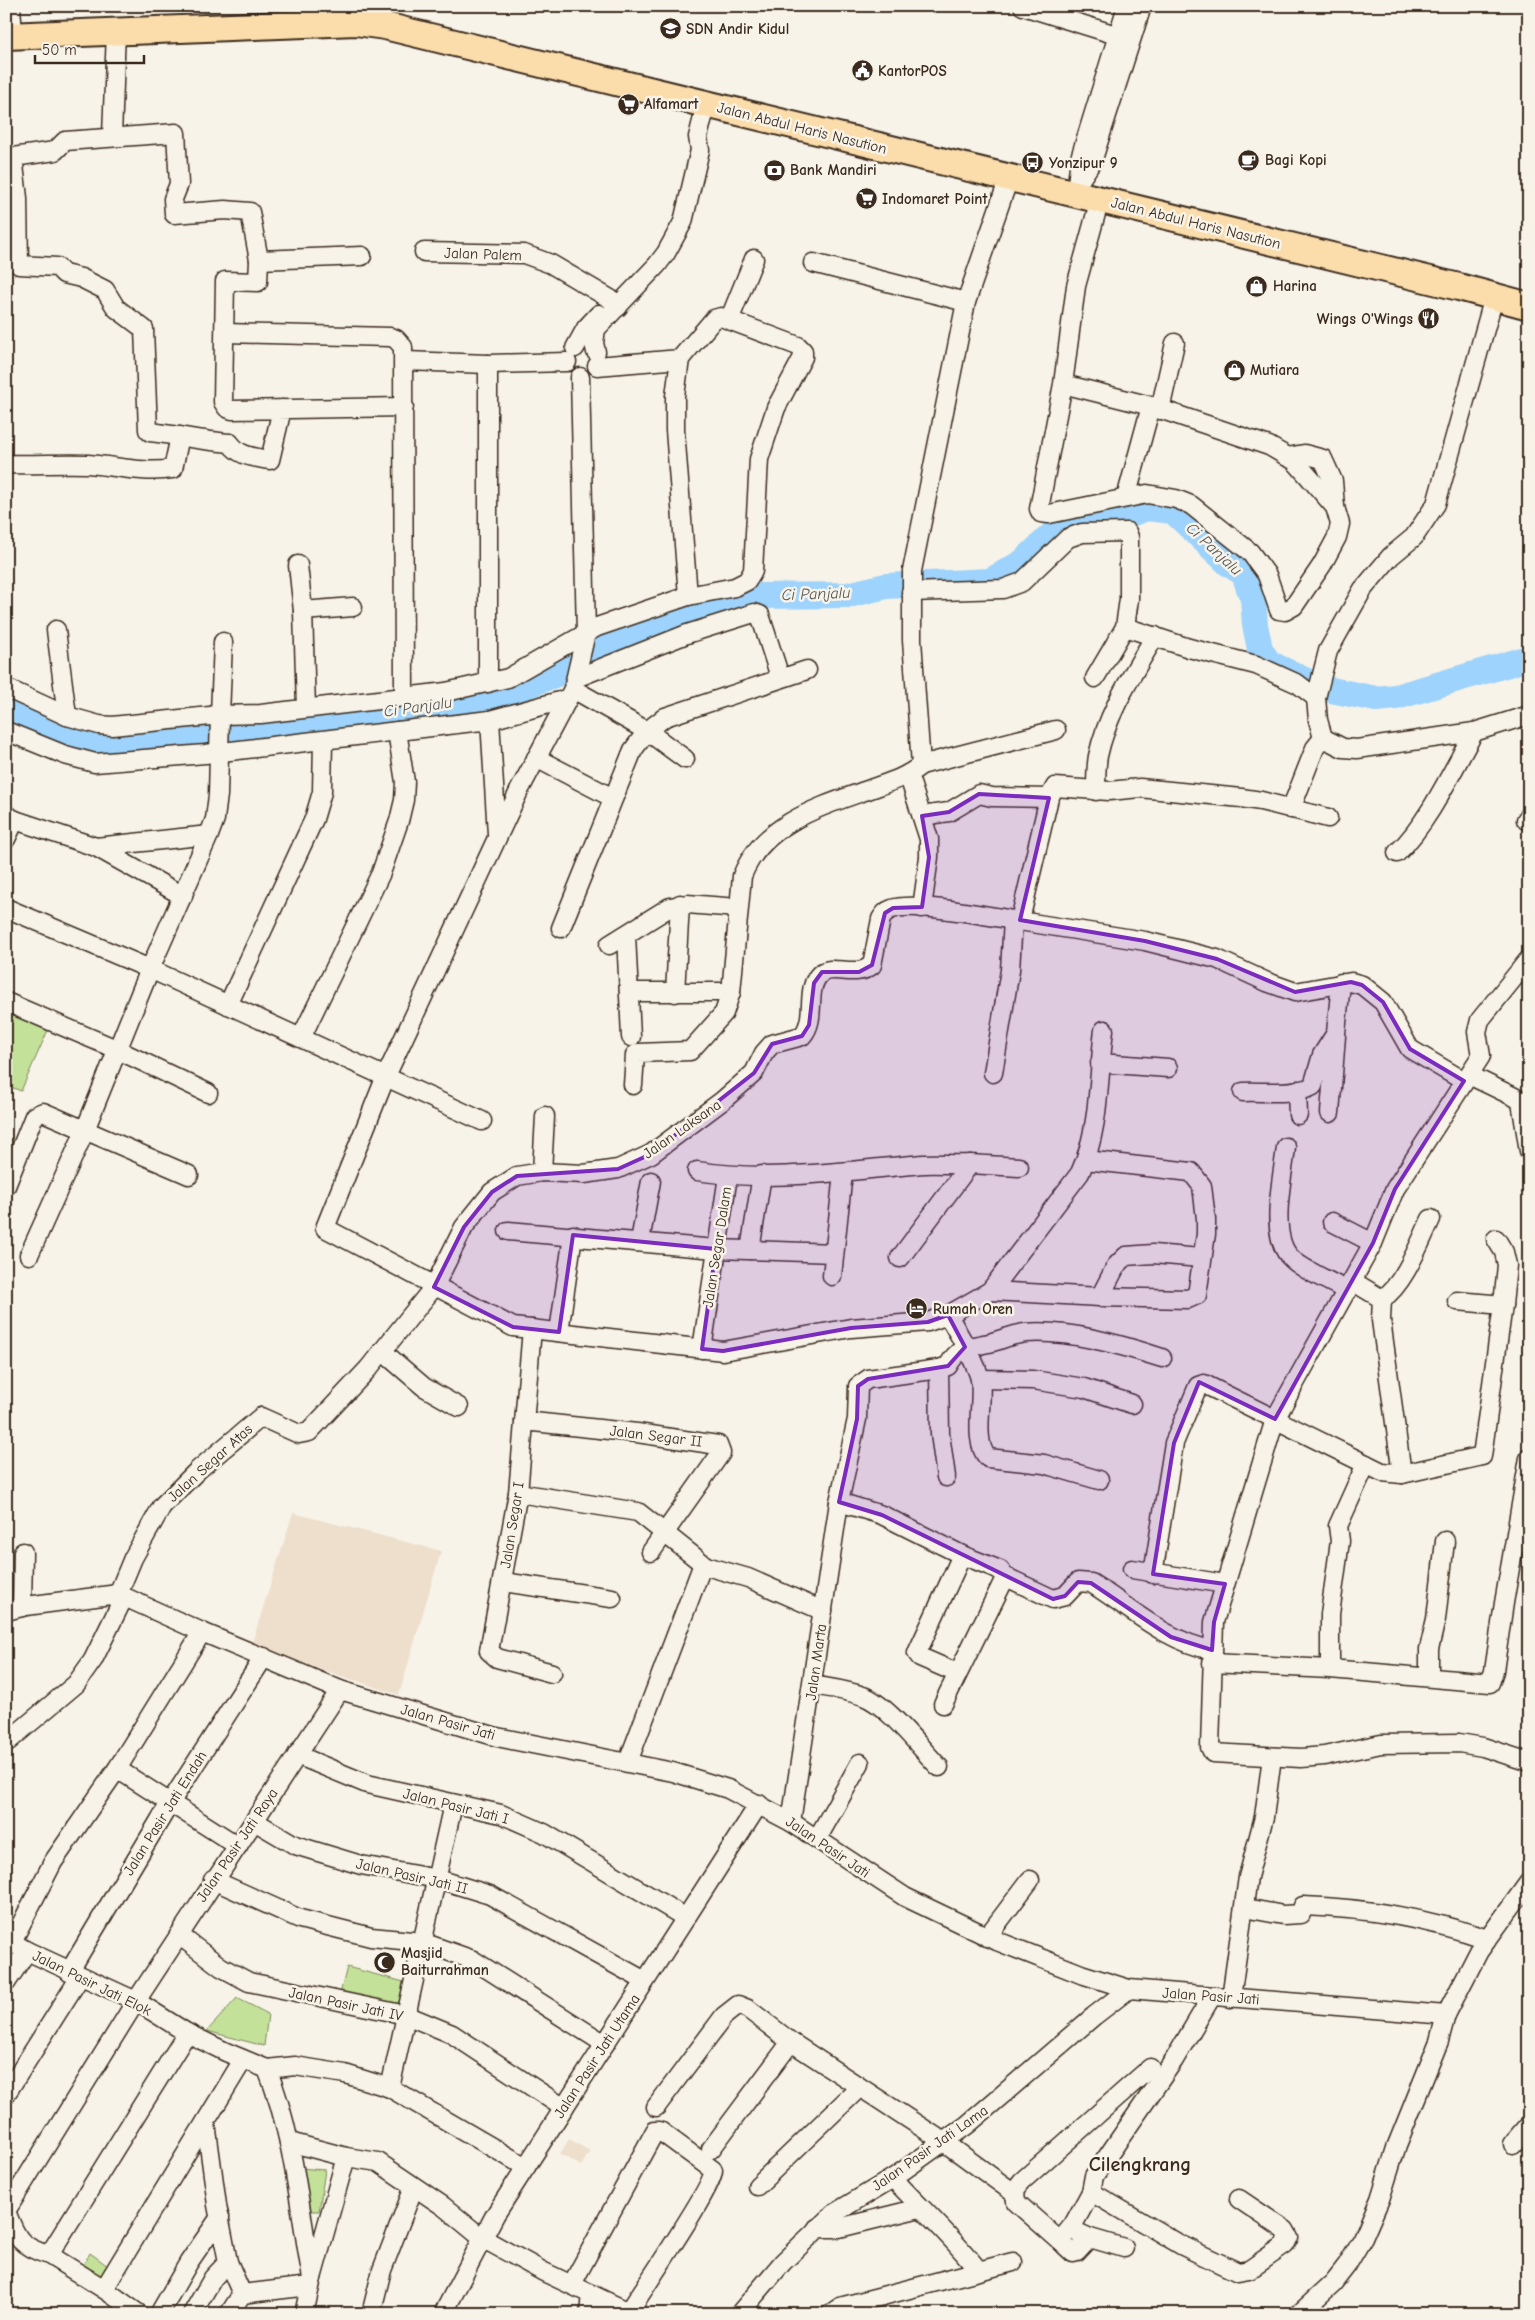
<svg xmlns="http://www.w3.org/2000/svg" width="1535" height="2320" font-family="'Comic Neue',sans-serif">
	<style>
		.built { fill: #eddfcb }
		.green { fill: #c3e199; stroke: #7f865c }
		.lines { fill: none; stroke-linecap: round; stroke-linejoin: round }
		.river { stroke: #9dd3fc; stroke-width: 26 }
		.minor-casing { stroke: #3b2a1e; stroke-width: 21 }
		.highway-casing { stroke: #3b2a1e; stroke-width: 30 }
		.minor { stroke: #f7f3e8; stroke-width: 18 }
		.highway { stroke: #fbddab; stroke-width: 26 }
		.marked { fill: #7b2cbf; fill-opacity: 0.2; stroke: #7b2cbf; stroke-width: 4; stroke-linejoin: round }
		.labels { text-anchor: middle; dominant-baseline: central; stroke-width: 5; stroke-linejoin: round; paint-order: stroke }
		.poi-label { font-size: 15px; font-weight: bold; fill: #3b2a1e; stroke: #f7f3e8; text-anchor: start }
		.street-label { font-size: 15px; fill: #3b2a1e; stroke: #f7f3e8 }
		.water-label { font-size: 16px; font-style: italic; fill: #545456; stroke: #f7f3e8 }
		.district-label { font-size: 20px; font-weight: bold; fill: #3b2a1e; stroke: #f7f3e8 }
	</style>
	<rect width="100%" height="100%" fill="#f7f3e8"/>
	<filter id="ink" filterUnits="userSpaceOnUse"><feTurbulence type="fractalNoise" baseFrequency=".02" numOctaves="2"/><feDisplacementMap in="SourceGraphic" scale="10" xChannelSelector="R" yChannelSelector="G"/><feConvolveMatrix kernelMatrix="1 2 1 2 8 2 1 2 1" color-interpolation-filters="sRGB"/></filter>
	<g filter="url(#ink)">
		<g class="built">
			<polygon points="293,1513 441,1551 399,1695 251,1646"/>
			<polygon points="569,2139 590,2151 581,2166 560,2154"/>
		</g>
		<g class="green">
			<polygon points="6,1010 48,1030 21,1091 6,1085"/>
			<polygon points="347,1967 404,1982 397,2009 340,1994"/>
			<polygon points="237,1998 268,2014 264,2046 207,2031"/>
			<polygon points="299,2168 325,2170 319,2211 301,2211"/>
			<polygon points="90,2253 108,2266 99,2279 82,2267"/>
		</g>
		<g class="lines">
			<polyline class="river" points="6,712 90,745 246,731 471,700 511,692 567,670 624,634 744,596 848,595 886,586 990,581 1023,562 1059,528 1116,519 1147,508 1173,511 1229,564 1244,574 1253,599 1255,625 1260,649 1269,663 1321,688 1376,699 1396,697 1529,658"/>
			<defs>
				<g id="minor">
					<polyline points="11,6 13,35"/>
					<polyline points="1023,6 1129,39"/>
					<polyline points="112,136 116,31"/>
					<polyline points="1080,180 1092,162 1142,6"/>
					<polyline points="1076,193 1080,158 1127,6"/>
					<polyline points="424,252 524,254 551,264 612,300 618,307"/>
					<polyline points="259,260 362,256"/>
					<polyline points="813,263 966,302"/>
					<polyline points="1494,297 1436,504 1414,537 1391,556 1363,589 1328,651 1316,698 1318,720 1323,738 1343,748 1357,749 1474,732 1529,715"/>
					<polyline points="730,318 754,259"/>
					<polyline points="225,333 390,337 396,339 403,347 404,697"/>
					<polyline points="575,348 586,328 599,314"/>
					<polyline points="596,352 594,343 596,329 657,265 666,253 683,222 700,150 698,137 706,105"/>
					<polyline points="680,359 675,396 675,430 688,596"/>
					<polyline points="405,361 488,364 567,362"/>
					<path d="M580 377 586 633 573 689 519 791 386 1076 325 1228 513 1327 723 1351 851 1328 928 1322 948 1315 990 1291 1080 1173C1100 1130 1098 1077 1104 1030"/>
					<polyline points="1063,384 1151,406 1269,446 1295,461 1335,507 1340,524 1337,537 1322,565 1294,606 1285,611 1279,610 1267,575 1250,552 1191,505 1176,499 1147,494 1049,514 1041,513 1039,509 1063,384 1076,286 1100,199"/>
					<path d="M282 409 270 460C254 457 240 457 230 443 202 441 177 435 150 432L148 430 144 329 116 308 105 290 81 278 64 274 57 267 19 265 18 198 13 157 55 151 65 141 176 133 179 184 173 199 174 214 225 210 250 212 259 260 258 282 225 281 223 402 227 408 232 410 404 407"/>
					<polyline points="1160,410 1175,343"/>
					<polyline points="1287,457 1304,454 1323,459 1333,481 1335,507"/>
					<path d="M6 464C33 465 61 463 88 464 117 466 144 474 173 469L180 436"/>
					<polyline points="1126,498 1151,406"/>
					<polyline points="298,565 303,611 306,708"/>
					<polyline points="911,592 1003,589 1022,582 1068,538 1082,533 1127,532 1129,537 1129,599 1125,627 1189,648 1256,665 1298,684 1316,698"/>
					<polyline points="303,611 353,607"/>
					<polyline points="223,642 220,715 261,714 446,692 508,678 597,627 688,596 735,587 747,581 753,571 759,459 776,408 803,357 803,351 798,346 721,317 714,319 680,359 597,366"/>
					<polyline points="576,678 687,634 754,613 760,615 780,677"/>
					<polyline points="1095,678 1125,627"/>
					<polyline points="488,683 488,364"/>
					<polyline points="6,688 67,716"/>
					<polyline points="573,689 647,731 685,759"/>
					<polyline points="490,720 497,834"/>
					<polyline points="6,731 65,755 95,763 205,754 490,720 567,699"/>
					<polyline points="536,758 613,798"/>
					<polyline points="921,765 1056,730"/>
					<polyline points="908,774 929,839 929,857 922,908"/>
					<path d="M1096 791C1096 780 1096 767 1098 756 1107 713 1133 674 1155 636"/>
					<polyline points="1291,809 1315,748 1323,738"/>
					<polyline points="6,815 15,820 6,839"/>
					<polyline points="922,816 949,812 979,794 992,797 1049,798"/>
					<polyline points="15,820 96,847 183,896"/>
					<polyline points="1526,820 1529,816"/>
					<polyline points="96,847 209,835"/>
					<path d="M1397 853C1429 822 1452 771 1474 732"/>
					<polyline points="6,908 150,969 482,1121"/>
					<polyline points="1020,920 1049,798 1055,787 1109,791 1140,788 1241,798 1261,801 1328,818"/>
					<polyline points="561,928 633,750 647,731 665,717 807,670"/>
					<polyline points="626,935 631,1037"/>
					<polyline points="609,945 670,907 687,904 738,908"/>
					<polyline points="1529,959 1480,1020 1477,1032 1481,1056 1395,1189 1373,1243 1275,1419 1214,1622 1210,1747 1213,1753 1301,1758 1324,1756 1381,1744 1459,1743 1483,1747 1529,1762"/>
					<polyline points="629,992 731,992"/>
					<polyline points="675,993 680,904"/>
					<polyline points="6,1002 116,1049 208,1093"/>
					<polyline points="228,1005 314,819 322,792 323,741"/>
					<polyline points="301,1038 381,873 399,821 404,800 405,782 397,731"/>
					<polyline points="1100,1063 1168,1068"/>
					<polyline points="993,1073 1010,970 1013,920 1145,941 1217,959 1267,982 1295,992 1351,982 1362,985 1383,1002 1410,1049 1464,1081"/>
					<polyline points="1469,1075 1529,1104"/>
					<path d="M633 1085 635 1055 638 1053 690 1051 724 1013 731 992 742 876C763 822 823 806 873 788 890 782 907 777 921 765L912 640V571L966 302 1009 178"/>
					<polyline points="1297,1090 1298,1115"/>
					<path d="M1243 1092C1261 1091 1298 1095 1313 1086L1322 1055 1336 1033 1341 983"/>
					<polyline points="1521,1102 1529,1151"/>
					<polyline points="1330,1113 1336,1036"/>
					<path d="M1286 1147C1283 1177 1268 1236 1291 1258 1301 1269 1332 1282 1347 1291"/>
					<polyline points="970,1164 1019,1167"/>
					<path d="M697 1171C772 1183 849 1170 924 1164 939 1163 955 1165 970 1164L900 1258"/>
					<polyline points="542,1172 545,1116"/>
					<polyline points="6,1186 34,1116 43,1112 189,1175"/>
					<polyline points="1332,1222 1373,1243"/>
					<polyline points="508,1231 716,1249 834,1253"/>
					<polyline points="640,1241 651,1181"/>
					<polyline points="750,1250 762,1175"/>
					<polyline points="29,1255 83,1135 150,969 209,835 215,819 218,795 220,715 112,726 99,725 67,716 56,630"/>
					<polyline points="832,1276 843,1173"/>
					<polyline points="1352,1281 1382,1299 1381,1320 1402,1474 1482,1456 1503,1305 1507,1265 1504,1252 1496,1239"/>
					<polyline points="990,1291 1100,1297 1188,1299 1197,1295 1206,1234 1206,1219 1202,1186 1191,1172 1086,1160"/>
					<polyline points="1100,1297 1116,1266 1126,1256 1153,1254 1201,1258"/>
					<path d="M1382 1299C1404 1285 1420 1242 1431 1219"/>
					<polyline points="1457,1301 1503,1305"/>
					<path d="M948 1315C957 1332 976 1361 980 1379 984 1400 972 1442 988 1458L1044 1464 1099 1480"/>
					<polyline points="532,1329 518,1493 489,1651 497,1658 552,1673"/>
					<polyline points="559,1332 573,1235"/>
					<polyline points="702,1349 728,1176"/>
					<polyline points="382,1351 424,1387 459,1407"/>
					<polyline points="939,1369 940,1434 946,1477"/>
					<polyline points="980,1379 1033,1380 1084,1388 1132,1404"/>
					<polyline points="524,1421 637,1433 718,1445 721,1453 651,1552"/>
					<polyline points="1366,1464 1338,1526 1340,1541 1330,1614 1330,1669 1490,1683 1494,1671 1504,1603 1529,1458"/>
					<polyline points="518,1493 638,1512 706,1566 748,1578 823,1611"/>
					<path d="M839 1502 882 1515 962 1555 1000 1570 1004 1576 1053 1599 1065 1596 1078 1582 1091 1583C1131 1608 1165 1641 1212 1650"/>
					<polyline points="1132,1569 1225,1584"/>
					<polyline points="1153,1574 1174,1443 1198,1386 1204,1384 1382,1472 1402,1474"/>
					<polyline points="503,1582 612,1598"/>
					<path d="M118 1594 133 1558 162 1506 198 1470 261 1417 299 1434 309 1432 368 1369 425 1298 434 1287 464 1227 492 1192 517 1176 542 1172 584 1174 618 1169 651 1154 722 1101 754 1073 764 1053 772 1044 802 1036C818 1019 804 989 820 974 832 963 856 979 872 965L881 919C884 914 886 911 892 909 913 901 988 916 1013 920"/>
					<polyline points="22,1607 23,1552"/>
					<polyline points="6,1611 26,1606 118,1594 202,1632 340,1690 497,1737 673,1772 728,1789 791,1822 905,1897 997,1941 1081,1974 1129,1989 1446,2015"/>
					<path d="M202 1632 117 1769 53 1862 14 1938 15 1944 27 1951 136 2001 187 2033 226 2052 267 2069C294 2135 299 2208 312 2278"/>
					<polyline points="1212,1663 1330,1669"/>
					<polyline points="957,1673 920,1657 917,1653 962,1555"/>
					<polyline points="1429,1677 1429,1649 1436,1619 1445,1541"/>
					<path d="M813 1685C829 1688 847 1690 863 1696 887 1704 920 1748 939 1767"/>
					<polyline points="943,1704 1004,1580 1004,1576"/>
					<polyline points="6,1743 76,1684 93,1660 124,1597"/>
					<polyline points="297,1755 367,1784 501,1814 544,1833 686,1918"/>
					<polyline points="628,1762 701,1569 706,1566"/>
					<polyline points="117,1769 238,1846"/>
					<polyline points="254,1821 295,1845 361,1865 438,1879 490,1895 645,1981"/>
					<path d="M791 1822 839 1502 857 1419 858 1386 868 1379 939 1369 948 1366C959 1346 968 1347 989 1343 1001 1340 1013 1334 1026 1333 1067 1329 1122 1345 1162 1358"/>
					<polyline points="817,1839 860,1763"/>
					<polyline points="213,1880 300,1919 371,1937 422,1942 473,1960 605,2044"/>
					<path d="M1245 1908 1283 1915 1301 1914 1303 1906C1365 1908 1429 1919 1487 1939"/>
					<polyline points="179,1935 221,1967 249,1982 406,2015 452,2034 564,2108"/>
					<polyline points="987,1937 1030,1880"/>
					<polyline points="69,1972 170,1803 264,1657"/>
					<polyline points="6,1983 27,1951"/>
					<polyline points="1231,1998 1248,1877 1264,1817 1272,1757"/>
					<polyline points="1150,2068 1022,2181 1015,2190 1016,2202 1060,2241 1073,2225 1091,2192 1181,2245 1238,2272 1249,2270 1285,2245 1289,2237 1285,2230 1239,2199"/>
					<polyline points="267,2069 295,2066 345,2074 390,2088 526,2167"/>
					<polyline points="390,2088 453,1804"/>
					<polyline points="6,2094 80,1977"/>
					<polyline points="656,2107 724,2016 738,2005 748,2009 791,2042 944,2142 1014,2193"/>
					<path d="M289 2142 346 2157 378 2162 443 2206 482 2238 544 2272 629 2312C641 2292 715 2185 713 2170L660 2131H655L572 2284"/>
					<polyline points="1513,2144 1529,2125"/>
					<polyline points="711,2149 791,2042"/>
					<path d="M893 2178C921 2209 952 2236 978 2270"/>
					<polyline points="757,2186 859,2088"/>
					<polyline points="1091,2192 1094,2176 1174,2060 1212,1996"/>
					<polyline points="6,2211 136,2001 340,1690"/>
					<path d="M6 2211C16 2238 20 2247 49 2255L187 2033"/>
					<polyline points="817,2228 839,2228 920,2208"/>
					<polyline points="1070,2229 1090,2238 1124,2248"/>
					<polyline points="1060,2241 1073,2253 1077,2252 1090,2238"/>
					<polyline points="49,2255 104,2289 139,2314"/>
					<polyline points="228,2262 242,2294"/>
					<polyline points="104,2289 243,2060"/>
					<polyline points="159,2314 189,2262 220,2217"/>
					<polyline points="192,2314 213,2278 228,2262 217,2205 206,2123"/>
					<polyline points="229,2314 242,2294 310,2286"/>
					<polyline points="304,2314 312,2278 346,2157"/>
					<polyline points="371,2314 382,2270 414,2187"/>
					<polyline points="443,2314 495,2215 759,1804"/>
					<polyline points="589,2314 591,2294"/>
					<polyline points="739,2314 783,2262 833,2214 893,2178 967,2125 1094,2016 1129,1989"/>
					<polyline points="830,2314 840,2307 1013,2262"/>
					<polyline points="1299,2314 1333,2283 1347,2265 1363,2238 1380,2199 1397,2145 1439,2041 1446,2015 1479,1951 1529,1882"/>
				</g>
				<polyline id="highway" points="6,36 356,22 385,26 1459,287 1529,306"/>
			</defs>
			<use href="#minor" class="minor-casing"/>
			<use href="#highway" class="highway-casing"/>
			<use href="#minor" class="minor"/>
			<use href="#highway" class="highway"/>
		</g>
	</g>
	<path class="marked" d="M979 794 1049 798 1020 920 1145 941 1217 959 1295 992 1351 982 1362 985 1383 1002 1410 1049 1464 1081 1395 1189 1373 1243 1275 1419 1199 1382 1174 1443 1153 1574 1225 1584 1214 1622 1212 1650 1171 1637 1091 1583 1078 1582 1065 1596 1053 1599 882 1515 839 1502 857 1419 858 1386 868 1379 948 1366 965 1347 948 1315 928 1322 851 1328 723 1351 702 1349 716 1249 573 1235 559 1332 513 1327 434 1287 464 1227 492 1192 517 1176 618 1169 651 1154 754 1073 772 1044 802 1036 809 1025 814 983 822 972H859L872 965 885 913 893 908 922 907 929 857 922 816 949 812Z"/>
	<defs>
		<symbol id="school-disc" viewBox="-11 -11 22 22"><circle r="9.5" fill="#3b2a1e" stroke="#f7f3e8"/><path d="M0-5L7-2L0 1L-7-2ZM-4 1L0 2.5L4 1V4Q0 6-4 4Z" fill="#fff"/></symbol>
		<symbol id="civic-disc" viewBox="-11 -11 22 22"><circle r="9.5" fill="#3b2a1e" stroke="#f7f3e8"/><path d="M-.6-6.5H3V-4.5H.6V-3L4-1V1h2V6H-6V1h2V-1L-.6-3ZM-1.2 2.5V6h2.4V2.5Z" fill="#fff"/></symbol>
		<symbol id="supermarket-disc" viewBox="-11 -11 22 22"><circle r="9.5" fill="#3b2a1e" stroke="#f7f3e8"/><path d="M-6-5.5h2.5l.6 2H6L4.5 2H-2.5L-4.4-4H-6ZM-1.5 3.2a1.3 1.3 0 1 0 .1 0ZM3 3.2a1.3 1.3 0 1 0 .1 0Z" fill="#fff"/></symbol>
		<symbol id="cafe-disc" viewBox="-11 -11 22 22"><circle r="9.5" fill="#3b2a1e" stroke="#f7f3e8"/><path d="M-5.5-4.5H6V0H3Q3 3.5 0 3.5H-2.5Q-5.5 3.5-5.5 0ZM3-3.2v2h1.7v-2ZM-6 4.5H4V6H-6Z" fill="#fff"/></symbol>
		<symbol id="bus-disc" viewBox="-11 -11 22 22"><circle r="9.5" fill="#3b2a1e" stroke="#f7f3e8"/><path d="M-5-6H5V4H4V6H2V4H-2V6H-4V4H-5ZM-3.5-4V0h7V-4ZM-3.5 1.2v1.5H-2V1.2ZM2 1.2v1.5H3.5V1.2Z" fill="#fff"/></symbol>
		<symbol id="bank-disc" viewBox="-11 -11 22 22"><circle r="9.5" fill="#3b2a1e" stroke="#f7f3e8"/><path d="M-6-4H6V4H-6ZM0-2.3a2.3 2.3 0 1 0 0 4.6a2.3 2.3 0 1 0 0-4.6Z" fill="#fff"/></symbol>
		<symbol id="shop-disc" viewBox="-11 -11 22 22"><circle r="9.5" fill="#3b2a1e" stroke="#f7f3e8"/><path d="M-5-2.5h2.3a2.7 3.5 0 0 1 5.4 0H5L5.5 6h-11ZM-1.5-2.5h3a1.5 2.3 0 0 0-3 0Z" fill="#fff"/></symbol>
		<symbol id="restaurant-disc" viewBox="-11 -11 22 22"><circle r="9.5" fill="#3b2a1e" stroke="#f7f3e8"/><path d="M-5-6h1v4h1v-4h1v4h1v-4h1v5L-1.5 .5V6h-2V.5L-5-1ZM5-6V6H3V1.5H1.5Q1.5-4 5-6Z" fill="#fff"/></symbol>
		<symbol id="hotel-disc" viewBox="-11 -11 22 22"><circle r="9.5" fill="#3b2a1e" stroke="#f7f3e8"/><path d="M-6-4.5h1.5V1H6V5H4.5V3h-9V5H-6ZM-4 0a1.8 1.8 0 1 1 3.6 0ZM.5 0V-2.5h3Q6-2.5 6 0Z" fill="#fff"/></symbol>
		<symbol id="mosque-disc" viewBox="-11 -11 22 22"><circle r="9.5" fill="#3b2a1e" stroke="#f7f3e8"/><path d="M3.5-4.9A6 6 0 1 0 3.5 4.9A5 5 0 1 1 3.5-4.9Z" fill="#fff"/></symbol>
	</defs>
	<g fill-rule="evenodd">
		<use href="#school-disc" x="658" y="16" width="25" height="25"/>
		<use href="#civic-disc" x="850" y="58" width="25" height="25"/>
		<use href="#supermarket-disc" x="616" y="92" width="25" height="25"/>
		<use href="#cafe-disc" x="1236" y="148" width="25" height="25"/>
		<use href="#bus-disc" x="1020" y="150" width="25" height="25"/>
		<use href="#bank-disc" x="762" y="158" width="25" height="25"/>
		<use href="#supermarket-disc" x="854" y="186" width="25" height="25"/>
		<use href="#shop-disc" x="1244" y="274" width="25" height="25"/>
		<use href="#restaurant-disc" x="1416" y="306" width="25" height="25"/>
		<use href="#shop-disc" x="1222" y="358" width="25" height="25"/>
		<use href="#hotel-disc" x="904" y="1296" width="25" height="25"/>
		<use href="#mosque-disc" x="372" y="1950" width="25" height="25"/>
	</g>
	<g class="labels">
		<g class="poi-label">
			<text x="686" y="29">SDN Andir Kidul</text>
			<text x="878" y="71">KantorPOS</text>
			<text x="644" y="104">Alfamart</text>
			<text x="1265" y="160">Bagi Kopi</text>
			<text x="1049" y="163">Yonzipur 9</text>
			<text x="790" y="170">Bank Mandiri</text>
			<text x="882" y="199">Indomaret Point</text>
			<text x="1273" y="286">Harina</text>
			<text x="1413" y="319" text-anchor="end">Wings O'Wings</text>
			<text x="1250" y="370">Mutiara</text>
			<text x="933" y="1309">Rumah Oren</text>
			<text x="401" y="1953">Masjid<tspan x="401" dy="17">Baiturrahman</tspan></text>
		</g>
		<g class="street-label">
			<text transform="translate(802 128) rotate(14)">Jalan Abdul Haris Nasution</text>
			<text transform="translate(1196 223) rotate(14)">Jalan Abdul Haris Nasution</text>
			<text transform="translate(483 254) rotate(2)">Jalan Palem</text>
			<text transform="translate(682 1129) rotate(-35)">Jalan Laksana</text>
			<text transform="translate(717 1247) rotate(-81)">Jalan Segar Dalam</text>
			<text transform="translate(656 1436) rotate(7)">Jalan Segar II</text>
			<text transform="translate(210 1463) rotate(-42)">Jalan Segar Atas</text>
			<text transform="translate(512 1525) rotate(-81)">Jalan Segar I</text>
			<text transform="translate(816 1662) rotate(-82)">Jalan Marta</text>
			<text transform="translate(448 1722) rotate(16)">Jalan Pasir Jati</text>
			<text transform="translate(456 1806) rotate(14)">Jalan Pasir Jati I</text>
			<text transform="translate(165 1813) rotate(-58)">Jalan Pasir Jati Endah</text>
			<text transform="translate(237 1845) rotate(-56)">Jalan Pasir Jati Raya</text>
			<text transform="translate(828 1847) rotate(34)">Jalan Pasir Jati</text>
			<text transform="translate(412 1876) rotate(13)">Jalan Pasir Jati II</text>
			<text transform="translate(92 1983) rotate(26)">Jalan Pasir Jati Elok</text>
			<text transform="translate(1211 1996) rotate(4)">Jalan Pasir Jati</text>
			<text transform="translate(346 2004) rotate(12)">Jalan Pasir Jati IV</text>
			<text transform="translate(597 2056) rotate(-57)">Jalan Pasir Jati Utama</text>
			<text transform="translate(930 2148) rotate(-35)">Jalan Pasir Jati Lama</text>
		</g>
		<g class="water-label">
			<text transform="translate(1214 549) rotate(43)">Ci Panjalu</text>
			<text transform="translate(816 594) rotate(-2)">Ci Panjalu</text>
			<text transform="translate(418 707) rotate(-8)">Ci Panjalu</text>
		</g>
		<g class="district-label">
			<text x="1140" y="2164">Cilengkrang</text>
		</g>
	</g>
	<rect width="1535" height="2320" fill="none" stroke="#f7f3e8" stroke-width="25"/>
	<rect x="12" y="12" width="1510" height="2295" fill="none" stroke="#3b2a1e" stroke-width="2" filter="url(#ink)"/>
	<path d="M35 55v8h109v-8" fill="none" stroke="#3b2a1e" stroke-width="2.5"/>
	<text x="42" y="55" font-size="15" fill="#3b2a1e" stroke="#f7f3e8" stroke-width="4" paint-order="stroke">50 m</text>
</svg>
